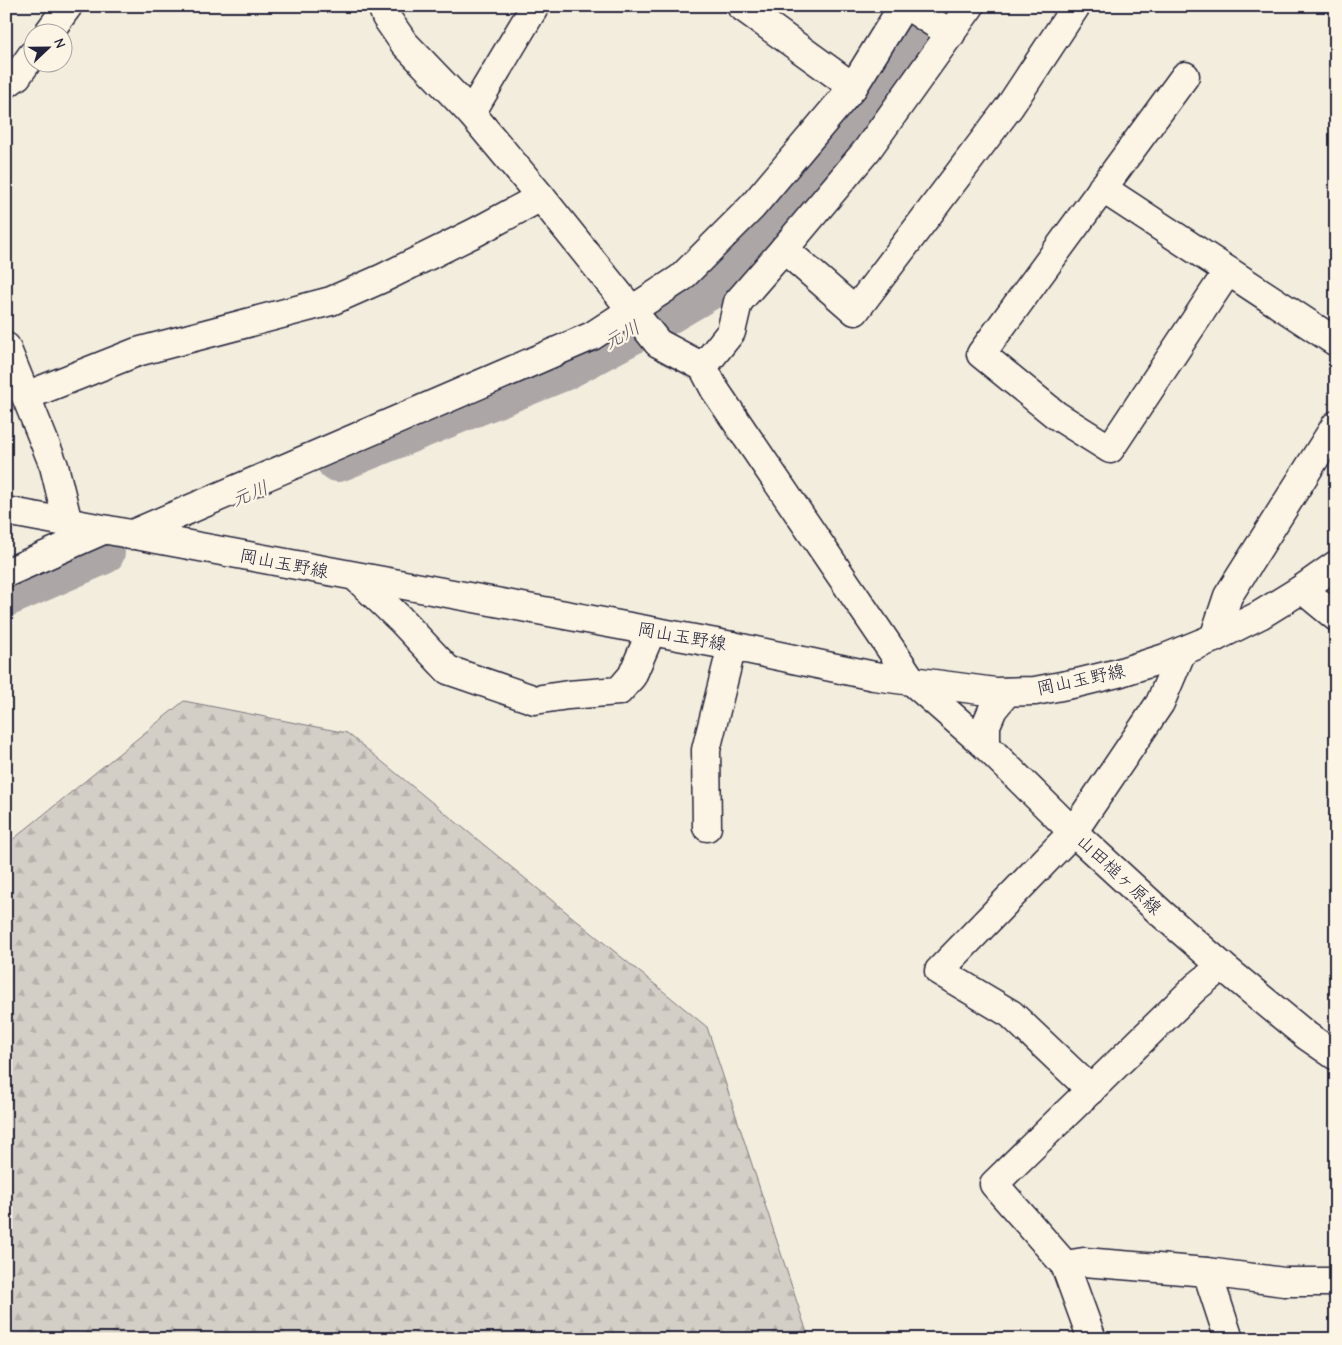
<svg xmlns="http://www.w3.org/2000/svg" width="1342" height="1345" font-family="'Comic Neue','Klee One',sans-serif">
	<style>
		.forest { fill: url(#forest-firs); stroke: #7b7880 }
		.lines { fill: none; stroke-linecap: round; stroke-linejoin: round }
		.river { stroke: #aca7a6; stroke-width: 46 }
		.minor-casing { stroke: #22223b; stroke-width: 31 }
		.major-casing { stroke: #22223b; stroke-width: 31 }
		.path { stroke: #22223b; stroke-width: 3; stroke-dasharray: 1 4; stroke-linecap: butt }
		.minor { stroke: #fcf5e5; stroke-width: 28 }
		.major { stroke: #fcf5e5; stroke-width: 28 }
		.labels { text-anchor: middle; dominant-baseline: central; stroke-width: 4.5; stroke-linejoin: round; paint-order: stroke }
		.street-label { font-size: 18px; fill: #22223b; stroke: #fcf5e5 }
		.water-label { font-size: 19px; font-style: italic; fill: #525160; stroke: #fcf5e5 }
	</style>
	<defs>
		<pattern id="forest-firs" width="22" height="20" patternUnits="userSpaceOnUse" patternTransform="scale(1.25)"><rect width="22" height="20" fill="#d4cfc6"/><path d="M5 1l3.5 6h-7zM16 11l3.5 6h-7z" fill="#b6b1ab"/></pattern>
	</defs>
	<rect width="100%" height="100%" fill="#f3edde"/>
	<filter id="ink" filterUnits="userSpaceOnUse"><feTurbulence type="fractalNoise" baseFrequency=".02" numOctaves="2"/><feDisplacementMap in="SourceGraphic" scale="10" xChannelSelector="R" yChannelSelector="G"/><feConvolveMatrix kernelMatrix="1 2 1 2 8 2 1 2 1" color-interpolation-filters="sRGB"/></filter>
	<g filter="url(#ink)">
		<polygon class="forest" points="184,701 347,733 707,1027 809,1339 6,1339 6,845"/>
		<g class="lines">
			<g class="river">
				<polyline points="338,459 563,368 653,320 721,280 780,218 876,97 934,6"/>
				<polyline points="6,594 102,552"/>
			</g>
			<defs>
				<g id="minor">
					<polyline points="382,6 386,17 404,43 471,113 541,197 658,343 703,367 715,390 913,682"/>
					<polyline points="741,6 853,87"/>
					<polyline points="908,6 951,34"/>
					<polyline points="49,32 68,6"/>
					<polyline points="1185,76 981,354 1056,415 1110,449 1228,271"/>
					<polyline points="6,84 17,76 32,55"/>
					<polyline points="471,113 535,6"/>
					<polyline points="1102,188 1336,342"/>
					<polyline points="784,249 855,311 1010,106 1076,6"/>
					<polyline points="6,347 54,466 68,523"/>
					<polyline points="703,367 731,332 738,302 784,249 867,150 970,6"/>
					<polyline points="26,396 137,352 331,301 383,278 476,232 541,197"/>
					<polyline points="130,535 592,336 681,278 752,207 853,87 903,6"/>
					<polyline points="6,573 103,530"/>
					<polyline points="356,577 400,619 448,670 535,700 568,695 619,691 632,676 651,632"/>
					<polyline points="1302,589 1336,617"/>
					<polyline points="1214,638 1228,596 1336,425"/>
					<polyline points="707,827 706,750 732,646"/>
					<polyline points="1091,1090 1011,1014 939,971 1073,832 1160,703 1182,651"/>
					<polyline points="1065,1265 1084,1262 1207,1272 1284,1282 1336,1282"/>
					<polyline points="1207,1272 1229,1339"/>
					<polyline points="1092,1339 1065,1265 994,1184 1196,987 1222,966"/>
				</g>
				<g id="major">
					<polyline points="6,511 732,646 874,676 995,692 1035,691 1077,683 1118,673 1165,658 1214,638 1260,615 1302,589 1336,565"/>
					<polyline points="913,682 986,746 1073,832 1161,913 1222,966 1307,1036 1336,1056"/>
					<polyline points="986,746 986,725 993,709 1007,692"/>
				</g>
			</defs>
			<use href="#minor" class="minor-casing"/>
			<use href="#major" class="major-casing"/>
			<polyline class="path" points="1309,6 1336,15"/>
			<use href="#minor" class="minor"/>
			<use href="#major" class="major"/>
		</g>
	</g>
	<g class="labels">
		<g class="street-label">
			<text transform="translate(284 564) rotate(11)">岡山玉野線</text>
			<text transform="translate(682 637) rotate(10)">岡山玉野線</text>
			<text transform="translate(1081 680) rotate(-12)">岡山玉野線</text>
			<text transform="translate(1119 875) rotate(43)">山田槌ヶ原線</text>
		</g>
		<g class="water-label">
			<text transform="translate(622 335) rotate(-29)">元川</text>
			<text transform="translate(250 494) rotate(-22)">元川</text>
		</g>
	</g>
	<rect width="1342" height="1345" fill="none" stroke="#fcf5e5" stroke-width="25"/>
	<rect x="12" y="12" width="1317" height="1320" fill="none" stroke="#22223b" stroke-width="2" filter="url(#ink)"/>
	<g transform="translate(48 48) rotate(68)"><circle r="24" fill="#fcf5e5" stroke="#a5a1a1"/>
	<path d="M0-4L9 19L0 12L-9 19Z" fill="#22223b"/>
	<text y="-8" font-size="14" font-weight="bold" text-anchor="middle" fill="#22223b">N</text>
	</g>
</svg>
